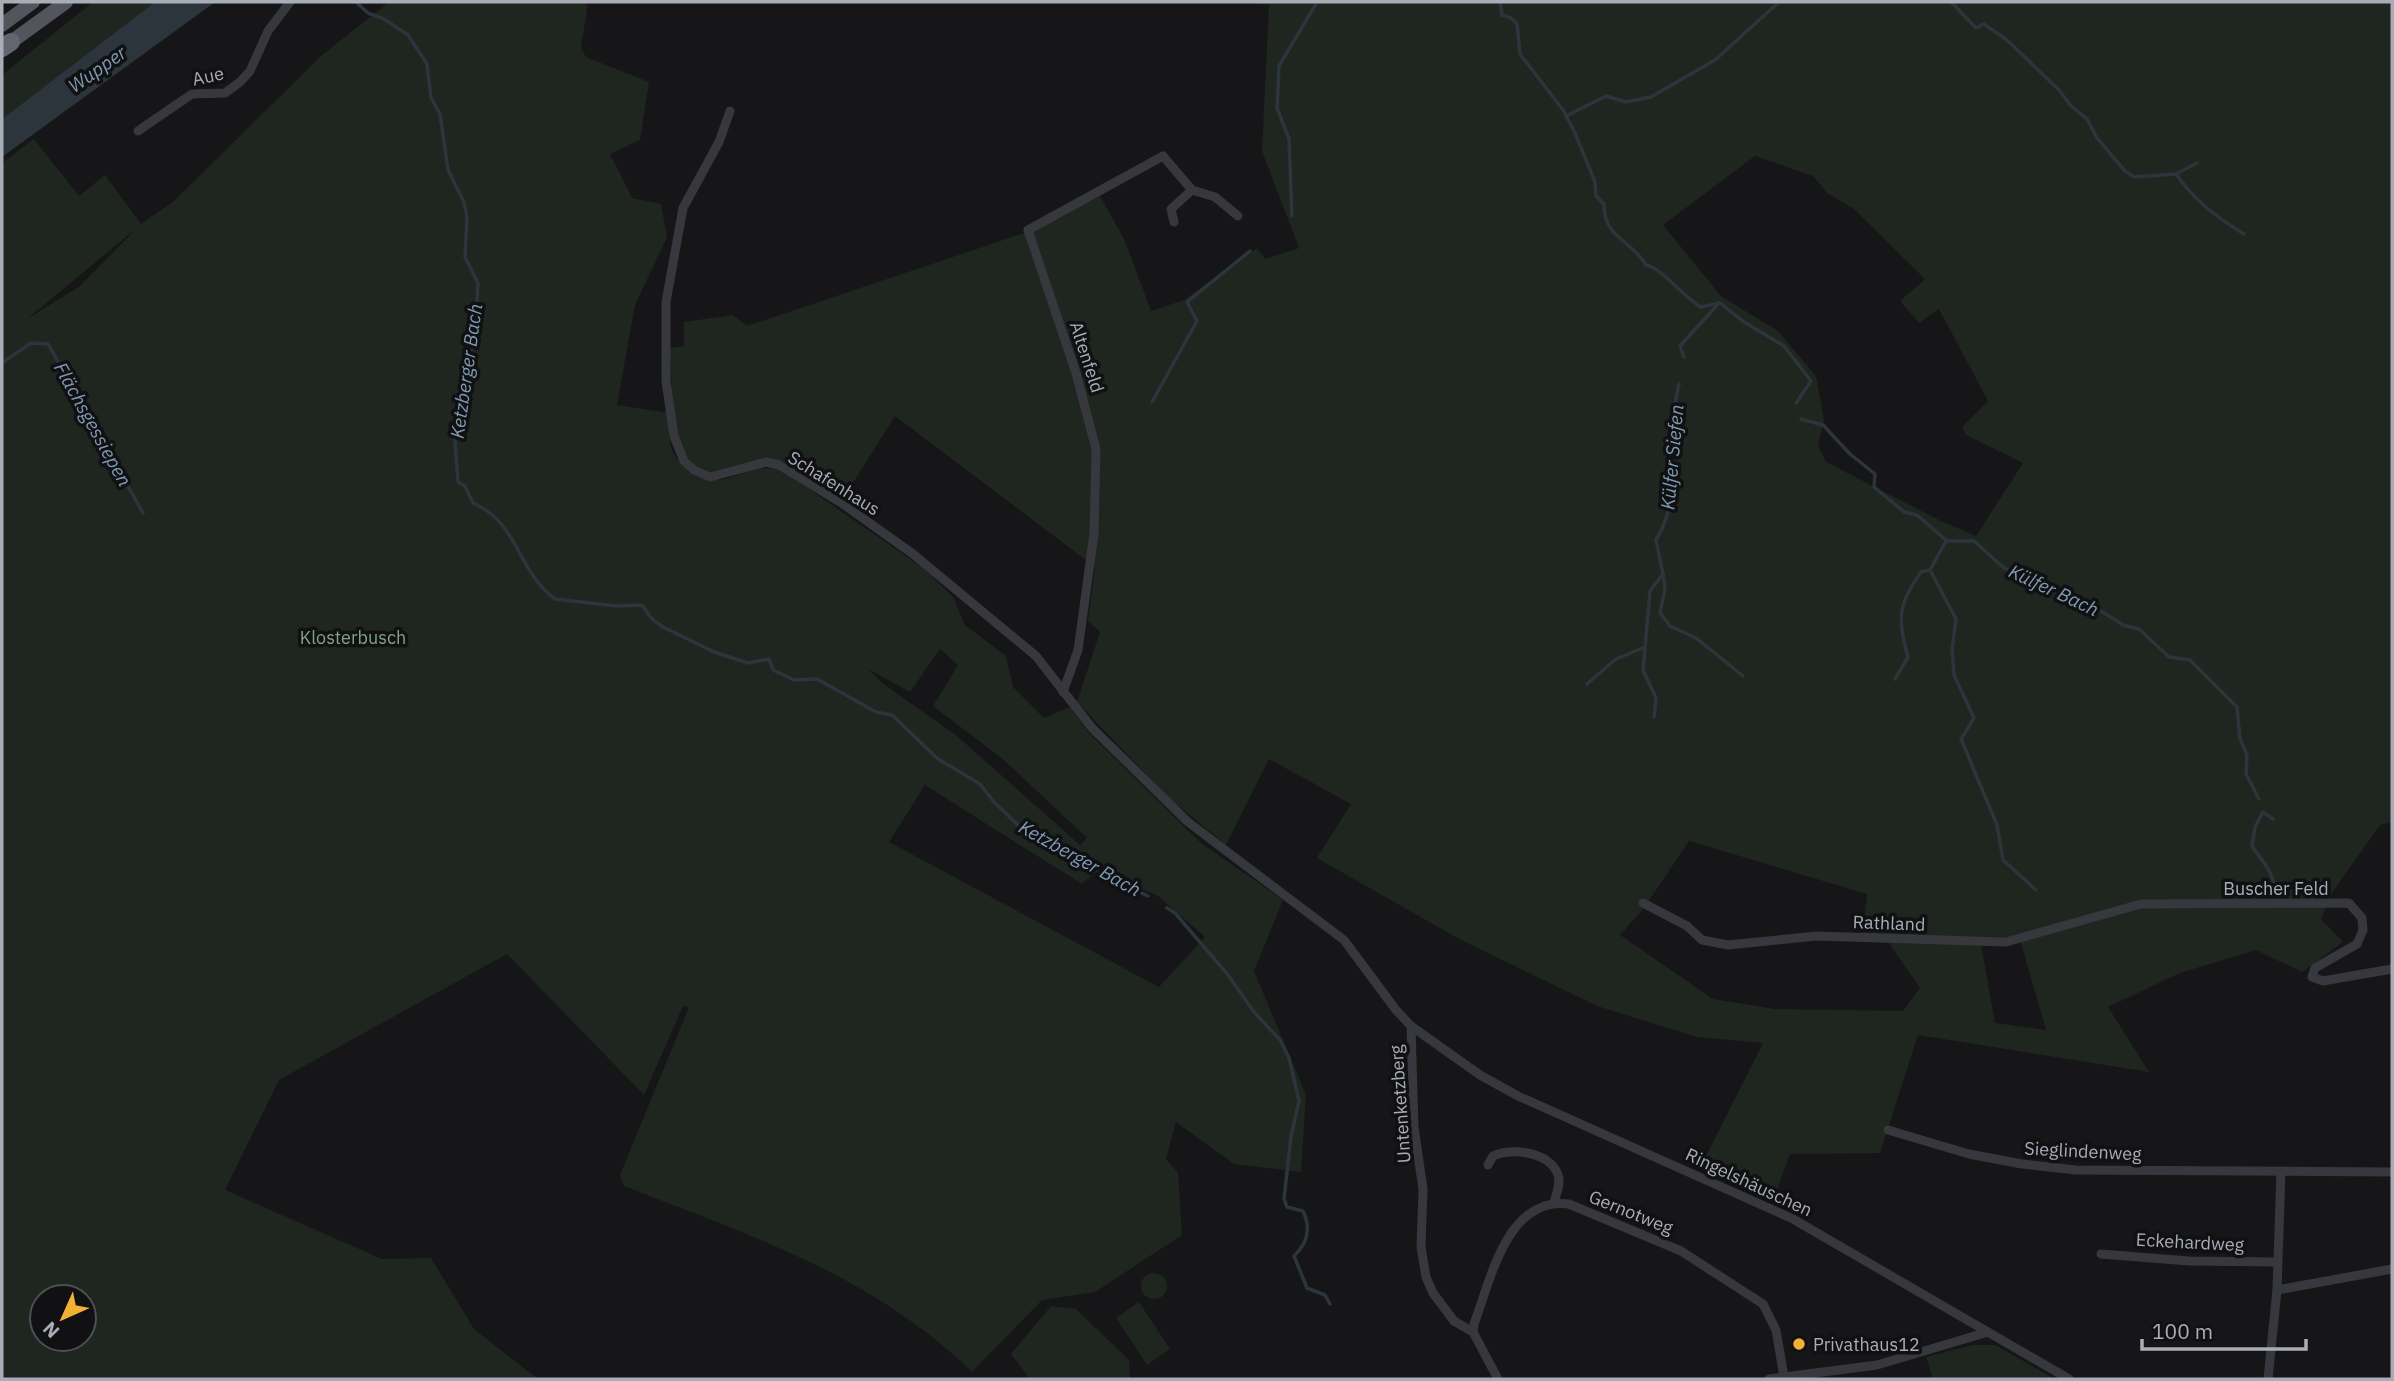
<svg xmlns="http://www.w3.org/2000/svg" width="2394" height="1381" font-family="'IBM Plex Sans',sans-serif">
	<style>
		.green { fill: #1e261f; fill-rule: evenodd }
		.water { fill: #2c353c }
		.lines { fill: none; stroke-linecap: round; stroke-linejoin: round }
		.stream { stroke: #2c353c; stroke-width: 3.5 }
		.street { stroke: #37383d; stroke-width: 9 }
		.primary { stroke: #53555c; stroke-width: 14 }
		.highway { stroke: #63666e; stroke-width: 18 }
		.poi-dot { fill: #f2b134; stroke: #111113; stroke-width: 2.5 }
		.labels { text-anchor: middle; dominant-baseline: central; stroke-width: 7; stroke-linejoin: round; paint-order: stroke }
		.street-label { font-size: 18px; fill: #a8adb8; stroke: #111113 }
		.park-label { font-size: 18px; fill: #7fa381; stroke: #111113 }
		.poi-label { font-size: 18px; fill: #a8adb8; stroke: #111113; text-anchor: start }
		.water-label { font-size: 19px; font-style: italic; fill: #7f9bb3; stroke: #111113 }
	</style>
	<rect width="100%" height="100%" fill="#161618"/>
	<g class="green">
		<polygon points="93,2 155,2 2,119 2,75"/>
		<path d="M389 2H588L581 48 586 57 649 82 640 140 610 154 632 198 661 204 667 237 635 305 617 405 670 413C670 424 669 436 671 447 675 465 707 483 725 479 750 473 755 463 783 471L923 568 953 597 965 625 1006 656 1013 687 1044 718 1070 707 1088 732 1201 843 1283 900 1254 971 1306 1095 1301 1172 1234 1164 1176 1122 1166 1159 1178 1173 1182 1235 1095 1292 1042 1300 972 1372C874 1276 749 1235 624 1186L620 1175 689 1007 683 1006 644 1095 507 954 279 1080 225 1190 382 1259 431 1258 474 1329 538 1379H2V163L34 139 79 196 105 175 141 224 174 201 321 56ZM133 232 80 286 27 319 132 232ZM940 649 958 665 933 706 1004 760 1087 838 1080 845 957 736 882 683 868 669 910 692ZM925 785 1082 884 1096 872 1157 895 1205 937 1159 987 889 842ZM42 1297H84V1339H42Z"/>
		<path d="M1242 2H2392V822L2380 825 2332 893 2321 919 2343 942 2302 972 2256 950 2180 973 2108 1007 2149 1072 1918 1035 1880 1153 1790 1154 1774 1198 1702 1164 1763 1043 1697 1037 1597 1006 1461 940 1317 858 1351 804 1269 759 1226 845 1168 797 1077 702 1100 632 1088 621 1095 567 895 416 843 499 781 461C760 466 721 481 700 471 670 456 673 379 669 348L684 346V322L733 315 747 326 1036 229 1100 196 1125 241 1151 311 1184 300 1257 248 1265 259 1299 248 1262 151 1269 5ZM1755 156 1813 176 1827 193 1854 209 1925 279 1900 301 1919 323 1939 309 1988 401 1962 427 1966 435 2023 463 1976 536 1941 521 1826 462 1818 446 1824 420 1816 376 1778 331 1721 296 1663 225ZM1689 841 1867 894 1862 936 2016 937 2021 943 2046 1030 1995 1023 1981 944 1889 943 1920 988 1903 1011 1775 1009 1713 999 1620 935 1644 908Z"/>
		<circle cx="1154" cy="1286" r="13"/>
		<polygon points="1139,1302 1170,1349 1147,1365 1116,1318"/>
		<polygon points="1051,1306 1076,1309 1129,1360 1130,1379 1030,1379 1011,1354"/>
		<polygon points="1972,1345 1995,1345 2055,1379 1933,1379 1926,1357"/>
	</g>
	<polygon class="water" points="155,2 215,2 2,157 2,119"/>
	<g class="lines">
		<g class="stream">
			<path d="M356 2 368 13 384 19 408 35 427 64 431 98 440 114 448 170 464 202 467 218 465 257 478 283 475 335 467 363 464 404 454 428 458 482 465 486 473 503C519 523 517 571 555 599L617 606 642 605 652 619 663 627 714 652 748 663 769 659 773 670 794 680 817 679 876 712 892 715 938 759 980 784 994 802 1019 826 1047 845 1089 866 1108 869 1119 882 1148 896"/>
			<path d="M1500 2 1502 15 1511 18 1517 24 1520 54 1563 110 1575 133 1595 182 1596 196 1604 204C1603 238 1633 241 1646 265 1662 268 1683 297 1701 307L1720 303 1744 322 1784 346 1811 381 1796 403"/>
			<path d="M1951 2 1976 28 1984 24 2008 41 2059 90 2071 106 2087 119 2097 138 2125 171 2134 177 2176 174C2195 201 2216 217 2244 234"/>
			<polyline points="1566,116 1606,96 1626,102 1651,97 1715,60 1779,2"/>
			<polyline points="2176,174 2197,163"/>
			<polyline points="1292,216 1289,139 1277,108 1279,66 1317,2"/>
			<polyline points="1684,357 1680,346 1719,303"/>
			<polyline points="2,363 31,343 48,344 143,513"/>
			<polyline points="1152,402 1197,321 1187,302 1250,251"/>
			<polyline points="1801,419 1823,425 1850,454 1875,474 1874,487 1904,512 1917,515 1947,541 1974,541 2004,568 2065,596 2087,602 2123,625 2139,629 2169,657 2190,660 2237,707 2240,739 2247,755 2246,774 2259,799"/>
			<polyline points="1946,541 1930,570 1956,619 1952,650 1954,675 1974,718 1961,739 1997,825 2003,860 2036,890"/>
			<polyline points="1663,574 1665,589 1660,613 1670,626 1696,638 1743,676"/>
			<path d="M1895 679 1908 657C1897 619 1898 604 1921 572L1930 570"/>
			<polyline points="1587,684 1616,659 1645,647"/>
			<path d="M1654 717 1656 698 1643 670 1650 591 1663 574 1656 540C1679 501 1668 479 1671 438 1672 420 1675 402 1679 384"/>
			<path d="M2271 898C2280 877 2263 863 2252 846L2255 827 2263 812 2273 819"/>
			<path d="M1167 908 1175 913 1228 975 1254 1012 1280 1040 1289 1058 1299 1101 1291 1136 1284 1199 1287 1207 1303 1211C1311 1228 1308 1243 1294 1256L1307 1288 1325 1295 1330 1304"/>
		</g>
		<g class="street">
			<polyline points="730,111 719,142 683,208 666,302 666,381 674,436 684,461 694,470 710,477 766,462 779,465 843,504 913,554 1036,656 1092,728 1188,822 1344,940 1396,1010 1411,1026 1480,1075 1518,1096 1793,1219 2069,1379"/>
			<polyline points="138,131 192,94 225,93 240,82 250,71 268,31 290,2"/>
			<polyline points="1174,222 1171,209 1192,190"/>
			<polyline points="1063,692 1078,650 1094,534 1096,449 1076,373 1028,230 1163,156 1192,190 1215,197 1238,216"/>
			<polyline points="1643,903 1687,926 1702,940 1728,945 1816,936 2006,942 2141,904 2349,903 2362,918 2363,930 2357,944 2315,968 2312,977 2323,981 2392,969"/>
			<polyline points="1411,1026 1414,1127 1423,1189 1421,1247 1426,1277 1433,1293 1454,1321 1473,1332"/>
			<polyline points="1888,1130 1969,1154 2022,1164 2076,1170 2392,1172"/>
			<path d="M1488 1165 1493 1156C1511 1147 1551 1152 1558 1175 1561 1184 1556 1194 1554 1203"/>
			<polyline points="2101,1254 2189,1261 2277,1262"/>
			<polyline points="2277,1290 2392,1269"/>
			<path d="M1473 1332 1474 1324C1491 1279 1507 1196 1569 1204L1681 1251 1763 1304 1776 1330 1784 1377"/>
			<polyline points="1473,1332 1498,1379"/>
			<polyline points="1769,1379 1877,1365 1988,1332"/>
			<polyline points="2268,1379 2277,1290 2281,1171"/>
		</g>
		<g class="primary">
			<polyline points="2,25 33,2"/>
			<polyline points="11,42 66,2"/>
		</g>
		<polyline class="highway" points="2,48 11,42"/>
	</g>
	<circle class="poi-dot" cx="1799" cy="1344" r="7"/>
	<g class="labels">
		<g class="street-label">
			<text transform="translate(208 76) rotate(-12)">Aue</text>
			<text transform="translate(1087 357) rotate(72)">Altenfeld</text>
			<text transform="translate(834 483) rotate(32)">Schafenhaus</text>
			<text x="2276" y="888">Buscher Feld</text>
			<text transform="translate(1889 923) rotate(2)">Rathland</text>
			<text transform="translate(1400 1104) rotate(-94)">Untenketzberg</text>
			<text transform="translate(2083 1151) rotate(3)">Sieglindenweg</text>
			<text transform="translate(1749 1182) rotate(25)">Ringelshäuschen</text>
			<text transform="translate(1631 1212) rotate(22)">Gernotweg</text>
			<text transform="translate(2190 1242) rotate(3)">Eckehardweg</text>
		</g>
		<g class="park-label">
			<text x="353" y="637">Klosterbusch</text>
		</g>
		<g class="poi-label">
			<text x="1813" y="1344">Privathaus12</text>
		</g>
		<g class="water-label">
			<text transform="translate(97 69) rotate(-35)">Wupper</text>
			<text transform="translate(466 371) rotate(-82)">Ketzberger Bach</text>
			<text transform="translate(93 424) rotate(61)">Flächsgessiepen</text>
			<text transform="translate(1672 457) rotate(-85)">Külfer Siefen</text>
			<text transform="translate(2054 590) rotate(25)">Külfer Bach</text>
			<text transform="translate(1080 858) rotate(29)">Ketzberger Bach</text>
		</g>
	</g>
	<rect width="2394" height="1381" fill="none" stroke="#a8adb8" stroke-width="7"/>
	<g transform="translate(63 1318) rotate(225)"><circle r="33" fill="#111113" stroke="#4d4f55" stroke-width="2"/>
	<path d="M0-5L12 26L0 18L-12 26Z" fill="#f2b134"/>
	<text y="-10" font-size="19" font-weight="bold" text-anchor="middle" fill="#a8adb8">N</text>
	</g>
	<path d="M2142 1339v10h164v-10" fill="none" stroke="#a8adb8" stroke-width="3.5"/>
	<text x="2152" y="1339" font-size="21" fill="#a8adb8" stroke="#111113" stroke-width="5" paint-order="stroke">100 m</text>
</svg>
